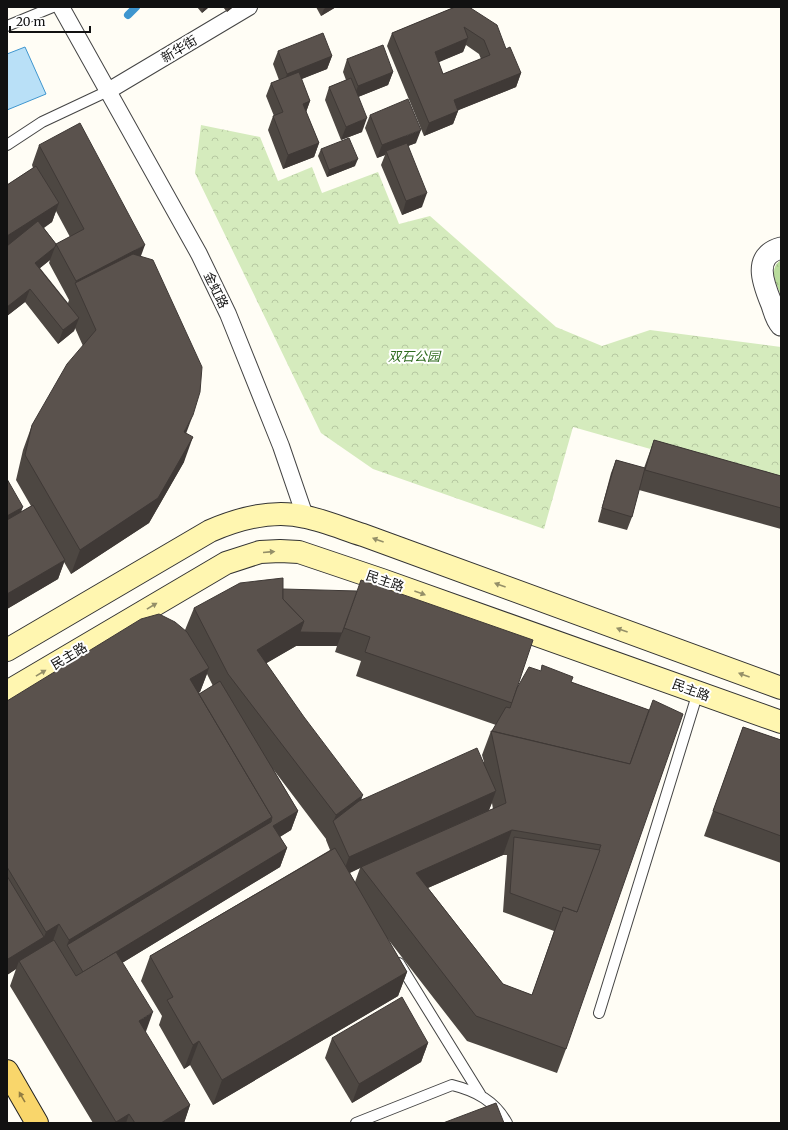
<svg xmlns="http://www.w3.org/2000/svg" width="788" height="1130" font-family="Merriweather,'Noto Sans SC',serif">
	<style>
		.forest { fill: url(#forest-crowns) }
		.park { fill: url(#park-crowns) }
		.water { fill: #b9e0f7; stroke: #3f96cf }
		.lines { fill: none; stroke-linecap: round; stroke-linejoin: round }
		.stream { stroke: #3f96cf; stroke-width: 8 }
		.service-casing { stroke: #444; stroke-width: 12 }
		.pedestrian-casing { stroke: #444; stroke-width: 18 }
		.minor-casing { stroke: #444; stroke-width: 23 }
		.secondary-casing { stroke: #333; stroke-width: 24 }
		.primary-casing { stroke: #222; stroke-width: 24 }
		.service { stroke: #fff; stroke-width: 10 }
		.pedestrian { stroke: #fff; stroke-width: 16 }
		.minor { stroke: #fff; stroke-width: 21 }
		.secondary { stroke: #fff6b0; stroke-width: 22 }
		.primary { stroke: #f9d66b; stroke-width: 22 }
		.wall { fill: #4d4742; fill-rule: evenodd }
		.shaded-wall { fill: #3f3936 }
		.building { fill: #5a524d; stroke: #3f3936; fill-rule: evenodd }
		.oneway { fill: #948f68 }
		.oneway2 { fill: #917d42 }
		.labels { text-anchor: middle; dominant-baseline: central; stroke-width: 4; stroke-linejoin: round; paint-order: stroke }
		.street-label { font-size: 13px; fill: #111; stroke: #fff }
		.park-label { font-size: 13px; font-style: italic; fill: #2f6b1f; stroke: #fff }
	</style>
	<defs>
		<pattern id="forest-crowns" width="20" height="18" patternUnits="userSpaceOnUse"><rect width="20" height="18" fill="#b9dc9c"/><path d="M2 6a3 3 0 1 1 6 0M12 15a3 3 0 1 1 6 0" fill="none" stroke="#9ebc85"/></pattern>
		<pattern id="park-crowns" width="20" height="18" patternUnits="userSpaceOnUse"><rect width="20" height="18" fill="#d5ebbd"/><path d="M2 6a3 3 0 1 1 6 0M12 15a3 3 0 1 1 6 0" fill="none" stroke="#b6c8a1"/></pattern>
	</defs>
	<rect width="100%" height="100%" fill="#fffdf5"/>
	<path class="forest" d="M781 260V295C776 283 768 269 781 260Z"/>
	<polygon class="park" points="201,125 260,137 278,181 312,167 322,193 378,172 399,224 430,216 556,327 602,346 650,330 781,347 781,486 573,427 544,529 373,469 321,433 195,173"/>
	<polygon class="water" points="25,47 46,94 7,110 7,54"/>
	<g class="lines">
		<polyline class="stream" points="128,15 136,7"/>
		<defs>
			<g id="service">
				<polyline points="7,26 53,7"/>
				<polyline points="7,145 42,122 108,91"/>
				<polyline points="399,963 480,1094"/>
				<polyline points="599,1013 698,692"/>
				<path d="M356 1123 452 1085C476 1091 495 1101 507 1123"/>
			</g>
			<g id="pedestrian">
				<polyline points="61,7 199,254 228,314 281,446 305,516"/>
				<polyline points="108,91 249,7"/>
			</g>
			<path id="minor" d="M781 248C751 256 764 285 772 305 774 311 776 320 781 325"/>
			<g id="secondary">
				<path d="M7 650 210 531C240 518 274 509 306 517 325 521 344 529 363 535L781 688"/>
				<polyline points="7,692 226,563 260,552 280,551 299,552 382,580 781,722"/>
			</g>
			<polyline id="primary" points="7,1071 37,1123"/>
		</defs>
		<use href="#service" class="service-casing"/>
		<use href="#pedestrian" class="pedestrian-casing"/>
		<use href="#minor" class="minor-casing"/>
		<use href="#secondary" class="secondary-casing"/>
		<use href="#primary" class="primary-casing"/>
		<use href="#service" class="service"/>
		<use href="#pedestrian" class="pedestrian"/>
		<use href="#minor" class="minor"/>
		<use href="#secondary" class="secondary"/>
		<use href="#primary" class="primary"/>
	</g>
	<g class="wall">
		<polygon points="197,7 209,7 202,13"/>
		<polygon points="223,7 233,7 227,12"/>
		<polygon points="316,7 336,7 321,16"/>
		<path d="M455 7 506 49 521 73 516 87 458 110V111L453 124 424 136 387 46 392 33ZM466 45 479 54 481 59 443 74 438 62 463 52Z"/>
		<polygon points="278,51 332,56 327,69 301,79 310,101 306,112 319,143 314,157 283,169 268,130 273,116 274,116 266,96 271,83 279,80 273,64"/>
		<polygon points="347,59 393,72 388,85 358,97 362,132 341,140 325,100 329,87 346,80 343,72"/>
		<polygon points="370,115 416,143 408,146 422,207 402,215 381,165 385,155 377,158 365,128"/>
		<path d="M39 145 141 256 186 433 184 462 149 523 71 574 64 562 58 579 7 609V479L21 512 31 506 16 480 23 450 32 425 83 346 75 328 74 331 58 344 25 302 7 316V185L33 168 32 165ZM56 211 70 237 56 244 44 228 52 222ZM50 260 49 263 69 300 68 303 40 268Z"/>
		<polygon points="321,149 355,166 327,177 318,156"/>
		<polygon points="654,440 781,476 781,529 639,490 632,517 627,530 598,522 611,473 616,460 644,468"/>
		<path d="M283 589 517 688 571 682 649 710 566 1049 557 1073 467 1041 387 938 407 972 398 996 213 1105 190 1065 184 1069 159 1025 162 1016 141 981 150 956 330 850 326 840V839L273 769 298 811 291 830 280 837 287 848 280 867 122 963 145 1032 190 1105 184 1123H93L10 986 16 969 7 975V701L185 630 194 608ZM296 646H337L335 652 361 661 356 676 496 725 492 731H491L482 755 484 762 360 800 266 663ZM207 674 213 686 199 694 198 693 200 692ZM492 803 493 809 489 810ZM503 855H507L503 912 554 931 532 995 503 984 428 888ZM360 868 355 882 350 873Z"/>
		<polygon points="743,727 781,740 781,863 704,836"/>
		<polygon points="332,1038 428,1043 421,1062 352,1103 325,1058"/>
	</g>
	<g class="shaded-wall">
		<polygon points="204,7 209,7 202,13"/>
		<polygon points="229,7 233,7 227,12"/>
		<polygon points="327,7 336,7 321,16 324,9"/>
		<polygon points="468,38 463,52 430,66 435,52"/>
		<polygon points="332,56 327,69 282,87 287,74"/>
		<polygon points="393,72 388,85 353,99 358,86"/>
		<polygon points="521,73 516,87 449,114 454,100"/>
		<polygon points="310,101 305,115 303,104"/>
		<polygon points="458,111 453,124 424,136 429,123"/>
		<polygon points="367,118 362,132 341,140 346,127"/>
		<polygon points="421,130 416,143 387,154 386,151 385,155 377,158 382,145"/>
		<polygon points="319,143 314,157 283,169 288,155"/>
		<polygon points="358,159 355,166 327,177 329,170"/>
		<polygon points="427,193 422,207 402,215 406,201"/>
		<polygon points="59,203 52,222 7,251 7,236"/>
		<polygon points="145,245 138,264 75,284 76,281"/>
		<polygon points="55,247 50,260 30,276 35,263"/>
		<polygon points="30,289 25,302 7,316 7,307"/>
		<polygon points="79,318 74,331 58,344 63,330"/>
		<polygon points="193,415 184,439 184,432"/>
		<polygon points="193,437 184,462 149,523 71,574 80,550"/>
		<polygon points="23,507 14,531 7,535 7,516"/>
		<polygon points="65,560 58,579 7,609 7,594"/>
		<polygon points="304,621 342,633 337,646 296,646 248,674 257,650"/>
		<polygon points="209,668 200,692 181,704 190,679"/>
		<polygon points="496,791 489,810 361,867 360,868 342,876 349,857"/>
		<polygon points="363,795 354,819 333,822 336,815"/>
		<polygon points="298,811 291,830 266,845 273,826"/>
		<polygon points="272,817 263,841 67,945 69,940"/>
		<polygon points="512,830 503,855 407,897 416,873"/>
		<polygon points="287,848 280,867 76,991 83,972"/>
		<polygon points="59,924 50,949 19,961 16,969 7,975 7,963 8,959 44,937 46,932"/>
		<polygon points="407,972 398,996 213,1105 222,1080"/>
		<polygon points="153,1012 144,1037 139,1021"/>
		<polygon points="199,1041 190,1065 184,1069 193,1045"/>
		<polygon points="428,1043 421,1062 352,1103 359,1084"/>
		<polygon points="190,1105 184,1123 161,1123"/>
		<polygon points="129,1114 126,1123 116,1123 116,1122"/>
	</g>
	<g class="building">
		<path d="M455 7H469L497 25 506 49 510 47 521 73 454 100 458 111 429 123 392 33ZM464 27 484 40 490 55 443 74 435 52 468 38Z"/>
		<polygon points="323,33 332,56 287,74 278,51"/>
		<polygon points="383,45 393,72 358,86 347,59"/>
		<polygon points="299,72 310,101 303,104 319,143 288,155 273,116 283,112 271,83"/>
		<polygon points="351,78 367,118 346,127 329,87"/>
		<polygon points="408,99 421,130 382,145 370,115"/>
		<polygon points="80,123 145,245 76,281 56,244 84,229 39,145"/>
		<polygon points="349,138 358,159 329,170 321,149"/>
		<polygon points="407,143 427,193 406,201 386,151"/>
		<polygon points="36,166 59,203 7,236 7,185"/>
		<polygon points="38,221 56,244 55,247 35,263 79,318 63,330 30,289 7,307 7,246"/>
		<polygon points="133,254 153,260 202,367 200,392 193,415 184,432 193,437 158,498 80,550 25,455 32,425 67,364 96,330 75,283"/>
		<polygon points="654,440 781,476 781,508 645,470"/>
		<polygon points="616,460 645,468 632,517 602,508"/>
		<polygon points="7,479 23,507 7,516"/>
		<polygon points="33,505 65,560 7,594 7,520"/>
		<polygon points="283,578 283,599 304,621 257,650 304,717 363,795 336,815 228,674 194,608 240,583"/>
		<polygon points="361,580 533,640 512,703 365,652 370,637 344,628"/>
		<polygon points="283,589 357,591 342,633 300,632 304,621 283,599"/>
		<polygon points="159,614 175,622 187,632 209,668 190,679 272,817 69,940 59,924 46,932 7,867 7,701 141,619"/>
		<polygon points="542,665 573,677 571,682 649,710 630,764 492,731 506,707 510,708 517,688 529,667 541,671"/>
		<polygon points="220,681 298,811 273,826 287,848 83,972 67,945 271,822 272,817 199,694"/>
		<path d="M653 700 683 714 566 1049 476 1016 361 867 506 803 491 731 630 764ZM512 830 601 845 577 912 563 907 532 995 503 984 416 873Z"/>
		<polygon points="743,727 781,740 781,836 713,811"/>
		<polygon points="477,748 496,791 349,857 333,821 359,801"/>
		<polygon points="514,837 600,850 577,912 563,907 562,912 510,893"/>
		<polygon points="335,848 407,972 222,1080 199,1041 193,1045 167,1000 173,997 150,956"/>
		<polygon points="7,876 44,937 8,959 7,957"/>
		<polygon points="54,940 76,976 116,952 153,1012 139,1021 190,1105 161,1123 135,1123 129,1114 116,1122 19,961"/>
		<polygon points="402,997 428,1043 359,1084 332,1038"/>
		<polygon points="496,1103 504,1123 443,1123"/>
	</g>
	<defs><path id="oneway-solid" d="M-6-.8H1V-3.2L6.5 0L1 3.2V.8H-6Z"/></defs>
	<g class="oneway">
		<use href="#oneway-solid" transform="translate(378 540) rotate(-160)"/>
		<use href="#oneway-solid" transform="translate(269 552) rotate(-5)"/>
		<use href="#oneway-solid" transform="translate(500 585) rotate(-160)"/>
		<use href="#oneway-solid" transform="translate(420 593) rotate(20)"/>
		<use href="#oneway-solid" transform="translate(152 606) rotate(-31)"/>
		<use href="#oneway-solid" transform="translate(622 630) rotate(-160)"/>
		<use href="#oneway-solid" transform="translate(41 673) rotate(-31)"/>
		<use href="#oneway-solid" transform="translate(744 675) rotate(-160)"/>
	</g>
	<use class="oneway2" href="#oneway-solid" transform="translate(22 1097) rotate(-120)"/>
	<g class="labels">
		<g class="street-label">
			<text transform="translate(179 49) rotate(-31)">新华街</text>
			<text transform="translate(216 290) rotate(64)">金虹路</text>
			<text transform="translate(385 581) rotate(19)">民主路</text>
			<text transform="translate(69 656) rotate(-31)">民主路</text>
			<text transform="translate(691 690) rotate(20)">民主路</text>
		</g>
		<g class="park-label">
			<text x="414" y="356">双石公园</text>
		</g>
	</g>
	<rect width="788" height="1130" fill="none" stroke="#111111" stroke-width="16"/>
	<path d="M10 26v6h80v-6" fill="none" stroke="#111111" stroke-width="2"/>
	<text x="16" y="26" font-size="12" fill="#111111" stroke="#ffffff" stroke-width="3" paint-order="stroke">20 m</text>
</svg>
